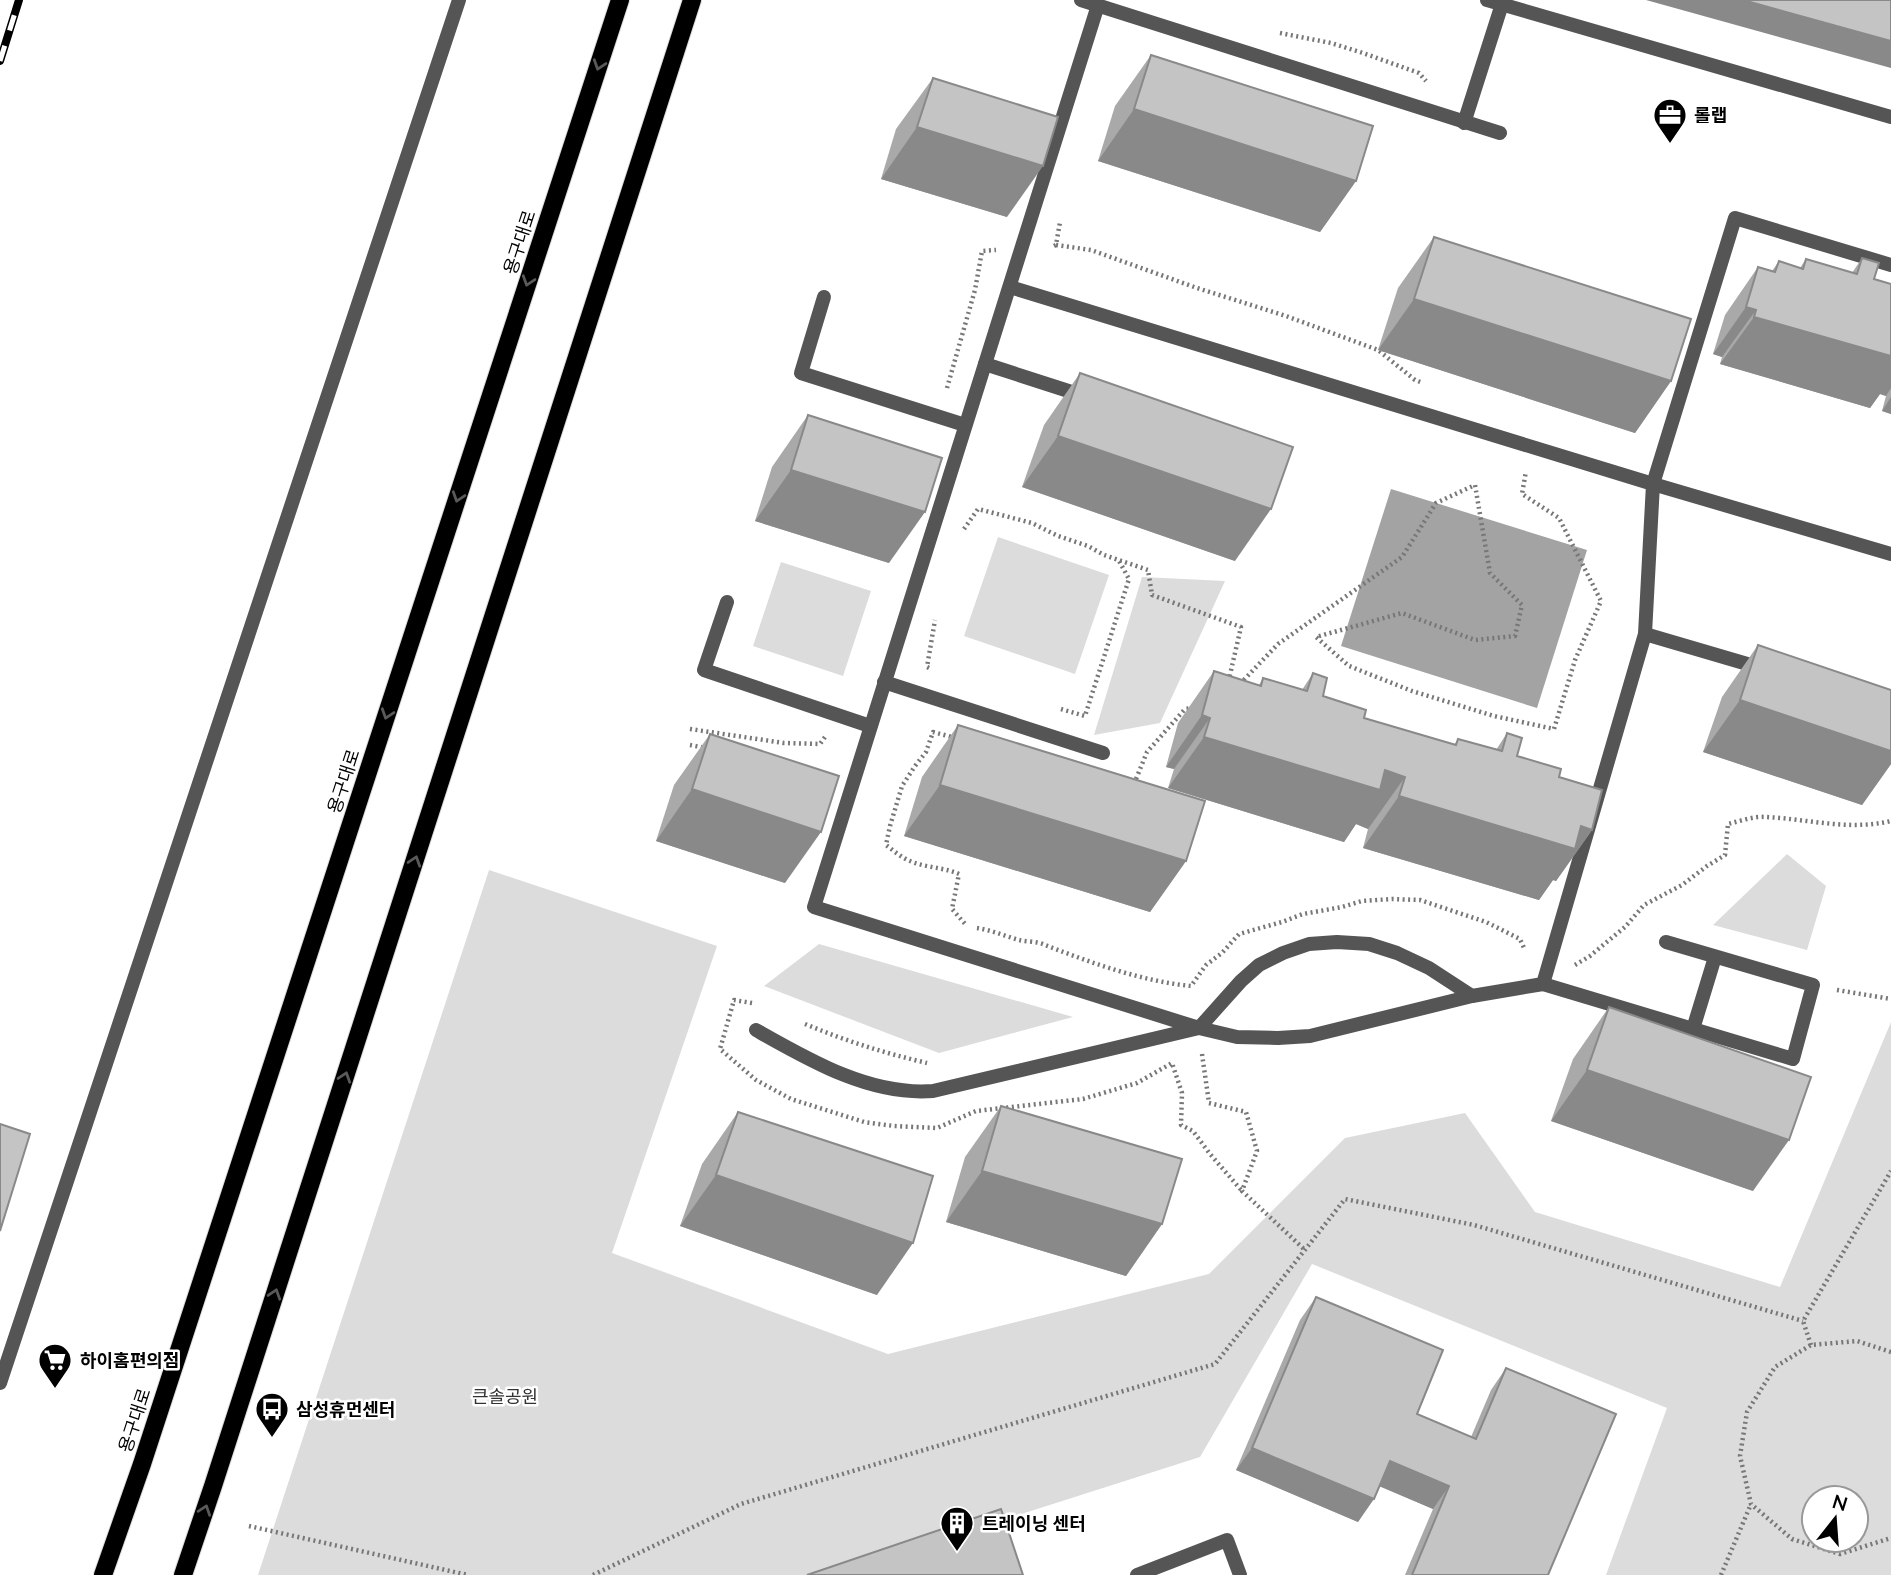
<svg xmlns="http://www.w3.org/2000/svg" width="1891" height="1575" font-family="Lato,'Noto Sans KR',sans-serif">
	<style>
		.green { fill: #dcdcdc; fill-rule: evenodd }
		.water { fill: #a3a3a3 }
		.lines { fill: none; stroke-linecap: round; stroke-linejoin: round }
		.primary-casing { stroke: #dbdbdb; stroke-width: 20 }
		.path { stroke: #777; stroke-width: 4.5; stroke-dasharray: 2 3.5; stroke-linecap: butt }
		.service { stroke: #555; stroke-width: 14 }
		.minor { stroke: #555; stroke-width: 14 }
		.primary { stroke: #000; stroke-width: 18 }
		.rail-casing { stroke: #000; stroke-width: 8 }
		.rail { stroke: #fff; stroke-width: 5; stroke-dasharray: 16; stroke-linecap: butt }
		.wall { fill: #a9a9a9 }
		.shaded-wall { fill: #898989 }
		.building { fill: #c4c4c4; stroke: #898989; stroke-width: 2 }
		.oneway { stroke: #595959 }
		.labels { text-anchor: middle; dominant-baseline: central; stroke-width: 5; stroke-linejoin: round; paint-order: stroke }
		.poi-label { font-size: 18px; font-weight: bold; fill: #000; stroke: #fff; text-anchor: start }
		.street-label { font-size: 18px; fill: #000; stroke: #fff }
		.park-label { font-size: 18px; fill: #333; stroke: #fff }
	</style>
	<rect width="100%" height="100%" fill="#fff"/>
	<g class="green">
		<polygon points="998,537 1109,575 1075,674 964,636"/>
		<polygon points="781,562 871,591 843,676 753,646"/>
		<polygon points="1142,577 1225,581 1160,723 1094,735"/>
		<polygon points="1787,854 1826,886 1807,950 1713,925"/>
		<path d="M489 870 717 946 612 1253 888 1354 1209 1274 1345 1138 1465 1113 1535 1212 1780 1287 1891 1022V1575H1606L1667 1408 1312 1264 1200 1457 830 1575H258ZM1814 1498H1856V1540H1814Z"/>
		<polygon points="819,944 1073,1017 939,1053 764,986"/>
	</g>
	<polygon class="water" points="1391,489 1587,550 1537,708 1341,646"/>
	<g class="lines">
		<defs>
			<g id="primary">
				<polyline points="103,1575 142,1464 620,0"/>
				<polyline points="183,1575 213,1486 692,0"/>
			</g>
		</defs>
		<use href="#primary" class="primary-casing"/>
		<g class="path">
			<polyline points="1280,33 1331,43 1363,53 1419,73 1426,81"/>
			<polyline points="1056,245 1091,250 1197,288 1286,316 1378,350 1415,380 1423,383"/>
			<polyline points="1054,246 1056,245 1060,222"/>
			<polyline points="947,388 975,290 982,251 996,250"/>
			<polyline points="964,529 978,509 1032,523 1058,536 1088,546 1104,555 1148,570 1152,595 1241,627 1229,679"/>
			<polyline points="929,668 927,667 935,620"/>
			<polyline points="1240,684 1278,644 1402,557 1436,503 1475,485 1490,573 1522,605 1515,636 1475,640 1402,613 1316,637 1349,666 1412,691 1494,716 1554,729 1575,660 1601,601 1559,518 1522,494 1526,471"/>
			<polyline points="1061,709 1085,716 1129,579 1118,559"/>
			<polyline points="690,729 784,743 820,744 825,737"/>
			<path d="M956 738 933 732 926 752 915 766 902 786 890 826 886 845C894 851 902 858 910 861 926 868 943 867 959 874L952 909 966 925"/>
			<polyline points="690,745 706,748"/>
			<polyline points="1134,784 1147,752 1185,709 1193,708"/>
			<path d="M977 928C991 930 1005 936 1019 940 1027 942 1037 941 1045 945 1092 963 1141 981 1191 986L1206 965 1222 953 1239 934 1282 922 1303 914 1342 907 1362 901 1392 899 1420 900 1486 922 1520 939 1525 950"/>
			<path d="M1575 965 1590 956 1625 927 1644 905 1682 885 1707 866 1725 855 1728 824C1740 821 1754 816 1766 817 1808 819 1849 831 1891 821"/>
			<polyline points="1837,990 1891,999"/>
			<polyline points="752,1003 734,1000 720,1049 756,1080 791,1099 864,1122 894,1126 937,1128 976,1111 1083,1099 1137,1083 1172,1063 1182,1093 1181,1125 1193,1131 1210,1154 1242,1191"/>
			<path d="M805 1024C846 1041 884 1053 927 1063"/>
			<polyline points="1202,1054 1209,1103 1246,1112 1257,1151 1242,1191 1305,1250"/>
			<polyline points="1811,1345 1803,1321 1891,1171"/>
			<polyline points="1891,1352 1857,1341 1811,1345 1775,1367 1747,1412 1740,1456 1751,1504 1792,1539 1840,1554 1891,1538"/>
			<polyline points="249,1526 468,1575"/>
			<polyline points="593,1575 741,1504 1215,1364 1345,1199 1474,1225 1803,1321"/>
			<polyline points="1721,1575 1751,1504"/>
		</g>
		<g class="service">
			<polyline points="1081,0 1500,133"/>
			<polyline points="1098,5 814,907 1199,1028 1237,1037 1278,1038 1310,1036 1472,996 1543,984 1645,634 1653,484 1735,218 1891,265"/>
			<polyline points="1464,123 1502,4"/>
			<polyline points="1010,287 1653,484 1891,554"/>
			<polyline points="824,297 801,373 965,425"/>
			<polyline points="985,364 1084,396"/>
			<polyline points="727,602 704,670 870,726"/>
			<polyline points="1645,634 1761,668"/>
			<polyline points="884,682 1103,753"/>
			<polyline points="1543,984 1793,1059 1813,985 1666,942"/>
			<polyline points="1693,1029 1715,957"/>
			<path d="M756 1030C809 1060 870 1096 933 1091L1199 1028 1241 981 1259 965 1283 953 1309 944 1337 942 1369 944 1397 953 1429 968 1472 996"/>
			<polyline points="0,1383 459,0"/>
			<polyline points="1137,1575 1227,1540 1240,1575"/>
		</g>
		<polyline class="minor" points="1487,0 1891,117"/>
		<use href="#primary" class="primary"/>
		<defs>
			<polyline id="rail" points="0,61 19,0"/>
		</defs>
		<use href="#rail" class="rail-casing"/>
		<use href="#rail" class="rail"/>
	</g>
	<g class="wall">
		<polygon points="1151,55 1356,181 1320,232 1098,161 1115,106"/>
		<polygon points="933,78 1007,217 881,179 896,129"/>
		<polygon points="1434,237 1671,381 1635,433 1378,350 1398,288"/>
		<polygon points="1862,258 1874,279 1891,284 1891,414 1882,411 1886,396 1880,394 1870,408 1720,364 1722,357 1713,354 1725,315 1758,267 1772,271 1779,261 1800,268 1806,259 1852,273"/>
		<polygon points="1080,373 1235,561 1022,487 1044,425"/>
		<polygon points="808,415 889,563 755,521 772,467"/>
		<polygon points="1758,645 1891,690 1891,764 1862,805 1703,752 1722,697"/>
		<polygon points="1214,671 1259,685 1263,678 1302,690 1313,673 1323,696 1364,718 1454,745 1458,739 1496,750 1507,733 1517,756 1559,777 1592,830 1556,881 1553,880 1539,900 1363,848 1368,829 1356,824 1344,842 1168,788 1174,769 1166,767 1178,723"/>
		<polygon points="958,725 1186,861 1150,912 904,836 922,777"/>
		<polygon points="710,734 785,883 656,841 674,785"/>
		<polygon points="1609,1007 1753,1191 1551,1121 1573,1059"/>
		<polygon points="1001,1106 1162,1224 1126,1276 946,1222 965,1157"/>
		<polygon points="738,1112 877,1295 680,1226 702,1164"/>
		<polygon points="1316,1297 1417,1414 1471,1437 1491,1390 1506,1368 1548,1575 1405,1575 1433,1509 1380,1486 1358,1522 1236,1470 1300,1320"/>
	</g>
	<g class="shaded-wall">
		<polygon points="1646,0 1743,0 1891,41 1891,68"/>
		<polygon points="1134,109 1356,181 1320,232 1098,161"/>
		<polygon points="917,127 1043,166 1007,217 881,179"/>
		<polygon points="1414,299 1671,381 1635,433 1378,350"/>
		<polygon points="1746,307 1756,310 1722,357 1713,354"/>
		<polygon points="1754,317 1891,356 1891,388 1886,396 1880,394 1870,408 1720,364"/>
		<polygon points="1891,397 1891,414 1882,411"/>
		<polygon points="1058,436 1271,509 1235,561 1022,487"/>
		<polygon points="791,470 925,512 889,563 755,521"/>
		<polygon points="1740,700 1891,751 1891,764 1862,805 1703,752"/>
		<polygon points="1202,715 1210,718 1174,769 1166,767"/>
		<polygon points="1204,737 1385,770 1405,777 1368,829 1356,824 1344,842 1168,788"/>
		<polygon points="940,785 1186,861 1150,912 904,836"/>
		<polygon points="692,789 821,832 785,883 656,841"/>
		<polygon points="1399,796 1581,826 1592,830 1556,881 1553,880 1539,900 1363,848"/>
		<polygon points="1587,1070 1789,1140 1753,1191 1551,1121"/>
		<polygon points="982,1171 1162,1224 1126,1276 946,1222"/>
		<polygon points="716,1175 913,1243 877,1295 680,1226"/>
		<polygon points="1252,1448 1374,1499 1358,1522 1236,1470"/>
		<polygon points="1390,1461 1449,1486 1433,1509 1374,1484"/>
	</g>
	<g class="building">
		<polygon points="1743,0 1891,0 1891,41"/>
		<polygon points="1151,55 1373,126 1356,181 1134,109"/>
		<polygon points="933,78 1058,117 1043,166 917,127"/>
		<polygon points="1434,237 1691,319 1671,381 1414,299"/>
		<polygon points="1862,258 1879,263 1874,279 1891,284 1891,356 1754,317 1756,310 1746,307 1758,267 1775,272 1779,261 1803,269 1806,259 1857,274"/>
		<polygon points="1080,373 1293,447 1271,509 1058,436"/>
		<polygon points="808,415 942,458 925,512 791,470"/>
		<polygon points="1758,645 1891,690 1891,751 1740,700"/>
		<polygon points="1214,671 1261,686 1263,678 1307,691 1313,673 1327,678 1323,696 1366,710 1364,718 1456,745 1458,739 1502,751 1507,733 1522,738 1517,756 1561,769 1559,777 1602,790 1592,830 1581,826 1575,849 1399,796 1405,777 1385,770 1380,790 1204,737 1210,718 1202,715"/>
		<polygon points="958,725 1205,801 1186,861 940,785"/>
		<polygon points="710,734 839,776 821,832 692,789"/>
		<polygon points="1609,1007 1811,1077 1789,1140 1587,1070"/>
		<polygon points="1001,1106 1182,1159 1162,1224 982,1171"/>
		<polygon points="738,1112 933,1176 913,1243 716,1175"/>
		<polygon points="0,1124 30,1134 0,1231"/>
		<polygon points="1316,1297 1443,1350 1417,1414 1476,1439 1506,1368 1616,1414 1548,1575 1412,1575 1449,1486 1390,1461 1374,1499 1252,1448"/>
		<polygon points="1001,1509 1023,1575 807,1575"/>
	</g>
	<defs><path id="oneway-chevron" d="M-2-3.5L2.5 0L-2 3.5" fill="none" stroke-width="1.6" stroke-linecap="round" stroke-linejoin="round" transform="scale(1.75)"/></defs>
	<g class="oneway">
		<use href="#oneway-chevron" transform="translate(599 65) rotate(108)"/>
		<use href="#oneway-chevron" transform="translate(528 281) rotate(108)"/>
		<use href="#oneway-chevron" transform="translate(458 497) rotate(108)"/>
		<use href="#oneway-chevron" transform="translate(387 714) rotate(108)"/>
		<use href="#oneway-chevron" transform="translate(415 861) rotate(-72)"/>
		<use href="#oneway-chevron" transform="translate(345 1077) rotate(-72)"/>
		<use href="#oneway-chevron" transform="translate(275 1294) rotate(-72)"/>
		<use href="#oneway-chevron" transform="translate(205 1510) rotate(-71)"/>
	</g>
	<defs>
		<symbol id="office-pin" viewBox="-11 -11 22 30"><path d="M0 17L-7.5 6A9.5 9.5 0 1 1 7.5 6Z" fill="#000" stroke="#fff"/><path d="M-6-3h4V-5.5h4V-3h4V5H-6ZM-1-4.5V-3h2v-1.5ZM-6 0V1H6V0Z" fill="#fff"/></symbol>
		<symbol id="supermarket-pin" viewBox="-11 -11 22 30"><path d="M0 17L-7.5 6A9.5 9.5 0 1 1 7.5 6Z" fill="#000" stroke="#fff"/><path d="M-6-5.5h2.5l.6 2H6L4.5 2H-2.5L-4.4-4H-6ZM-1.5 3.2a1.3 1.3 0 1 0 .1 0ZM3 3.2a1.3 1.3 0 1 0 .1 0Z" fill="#fff"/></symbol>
		<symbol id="bus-pin" viewBox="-11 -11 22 30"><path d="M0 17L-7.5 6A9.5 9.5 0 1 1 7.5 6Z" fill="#000" stroke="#fff"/><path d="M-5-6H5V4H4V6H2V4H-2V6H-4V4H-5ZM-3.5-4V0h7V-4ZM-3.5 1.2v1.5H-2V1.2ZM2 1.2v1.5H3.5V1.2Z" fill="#fff"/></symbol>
		<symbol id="building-pin" viewBox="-11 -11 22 30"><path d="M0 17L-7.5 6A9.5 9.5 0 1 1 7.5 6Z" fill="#000" stroke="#fff"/><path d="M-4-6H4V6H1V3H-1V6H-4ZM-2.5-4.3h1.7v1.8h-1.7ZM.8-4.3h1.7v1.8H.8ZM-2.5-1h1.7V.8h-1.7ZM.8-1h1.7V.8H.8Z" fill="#fff"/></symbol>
	</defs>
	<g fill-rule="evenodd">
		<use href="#office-pin" x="1651" y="96" width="38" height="52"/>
		<use href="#supermarket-pin" x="36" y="1341" width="38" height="52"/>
		<use href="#bus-pin" x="253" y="1390" width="38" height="52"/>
		<use href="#building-pin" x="938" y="1504" width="38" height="52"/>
	</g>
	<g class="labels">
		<g class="poi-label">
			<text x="1694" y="115">롤랩</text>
			<text x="80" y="1360">하이홈편의점</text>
			<text x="296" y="1409">삼성휴먼센터</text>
			<text x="982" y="1523">트레이닝 센터</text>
		</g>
		<g class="street-label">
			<text transform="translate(519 242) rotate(-72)">용구대로</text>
			<text transform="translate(343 781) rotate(-72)">용구대로</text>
			<text transform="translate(134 1420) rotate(-72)">용구대로</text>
		</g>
		<g class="park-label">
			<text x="505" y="1396">큰솔공원</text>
		</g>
	</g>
	<g transform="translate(1835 1519) rotate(17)"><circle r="33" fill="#ffffff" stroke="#999999" stroke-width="2"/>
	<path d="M0-5L12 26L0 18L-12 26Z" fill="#000000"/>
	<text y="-10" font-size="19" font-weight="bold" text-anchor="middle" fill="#000000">N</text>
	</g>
</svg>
